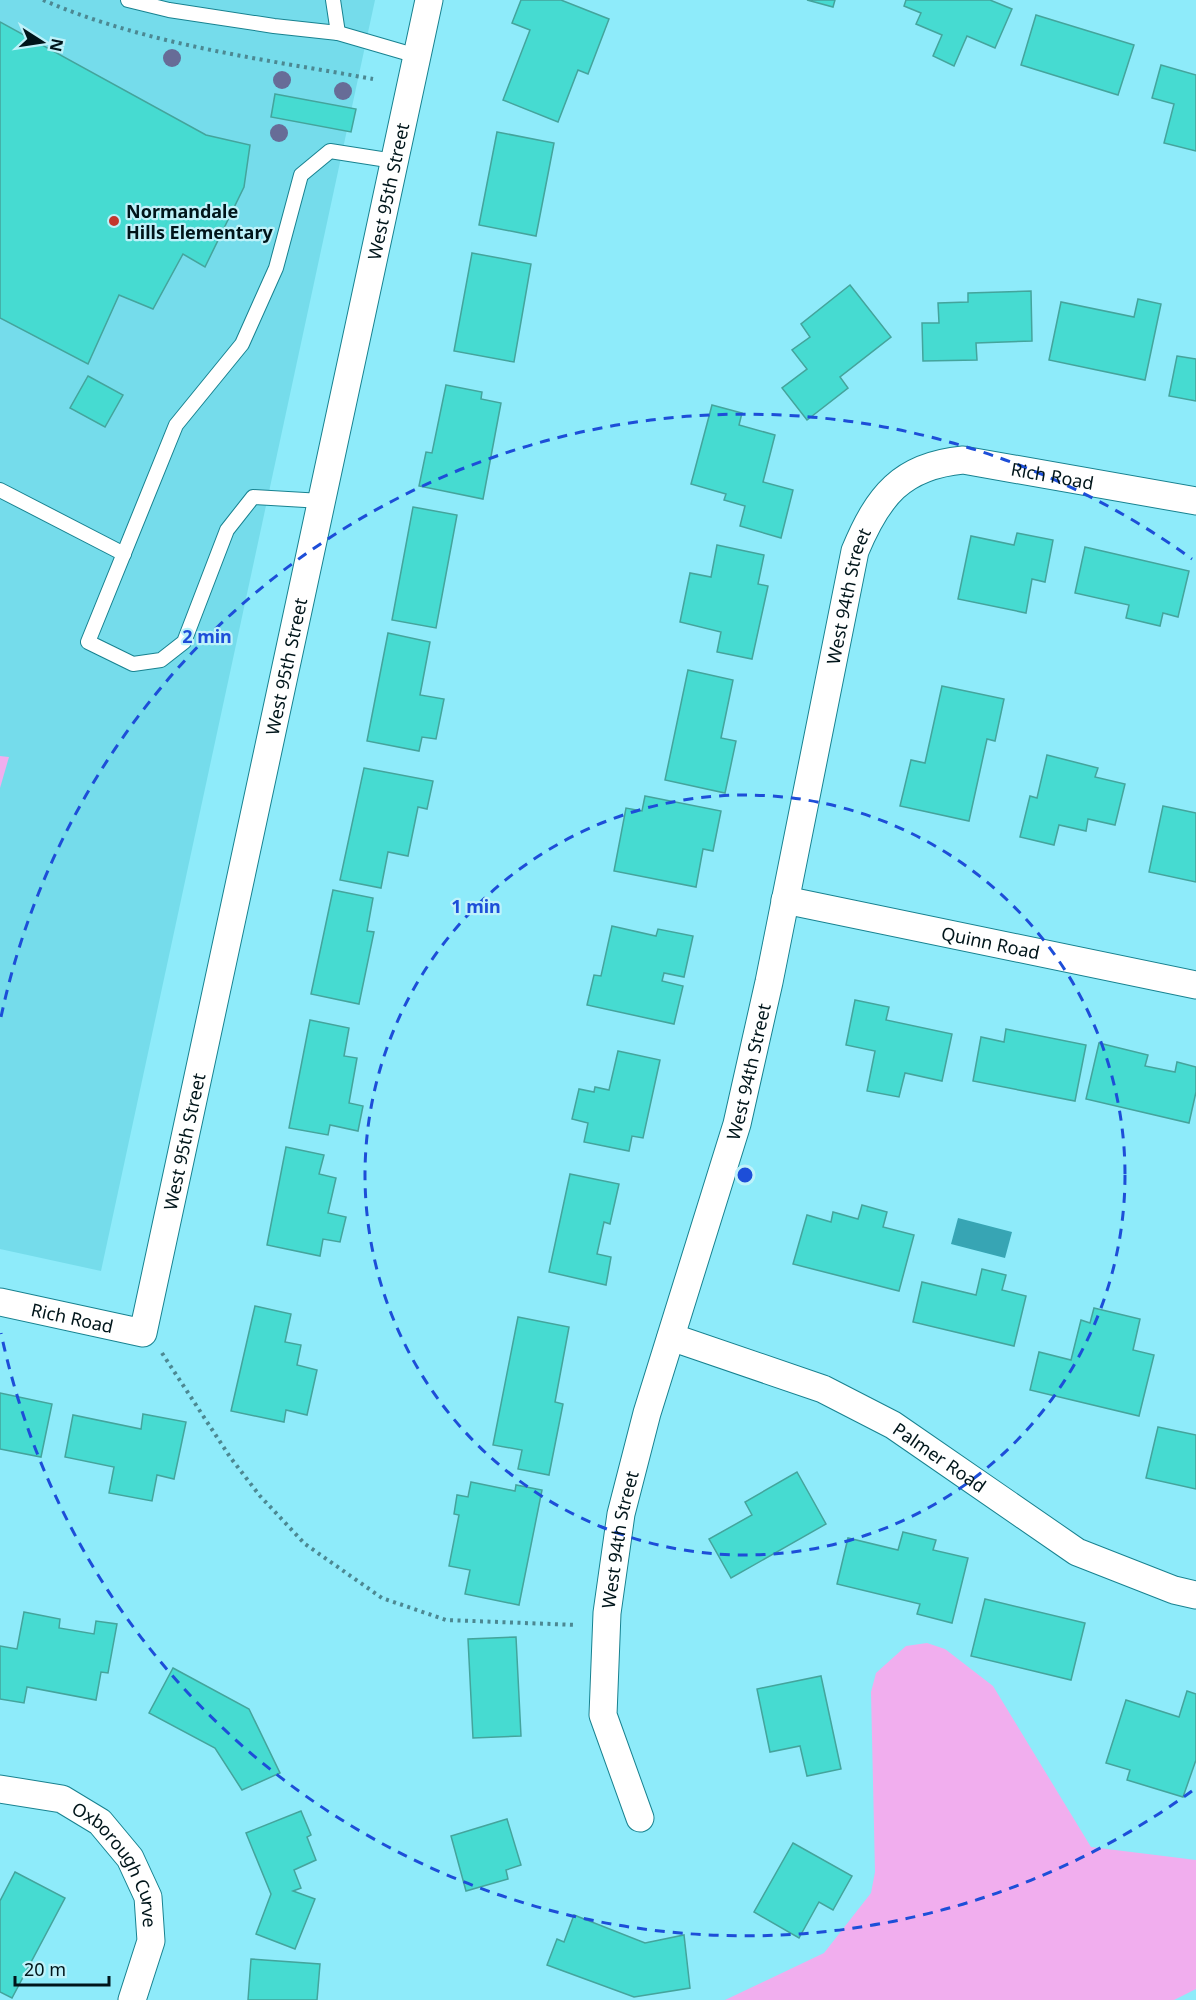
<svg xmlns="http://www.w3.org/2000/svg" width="1196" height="2000" font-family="'Noto Sans',sans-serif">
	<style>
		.built { fill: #75dceb }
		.green { fill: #f1aeee }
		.water { fill: #37a5b4 }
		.building { fill: #46dbd1; stroke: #44a49c; stroke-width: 1.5 }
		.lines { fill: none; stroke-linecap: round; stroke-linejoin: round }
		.service-casing { stroke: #188290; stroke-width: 16 }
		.minor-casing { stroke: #188290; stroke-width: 29 }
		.path { stroke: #4c8892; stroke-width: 4; stroke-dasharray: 3 4.5; stroke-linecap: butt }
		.service { stroke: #fff; stroke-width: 14 }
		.minor { stroke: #fff; stroke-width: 27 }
		.tree { fill: #676c97 }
		.ring { fill: none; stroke: #1d4ed8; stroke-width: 3; stroke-dasharray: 10 8 }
		.poi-dot { fill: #c4362d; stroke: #bef2fa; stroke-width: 2 }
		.labels { text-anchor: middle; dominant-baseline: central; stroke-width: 4.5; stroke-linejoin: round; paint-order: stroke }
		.street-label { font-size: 18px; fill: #00151a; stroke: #bef2fa }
		.poi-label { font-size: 18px; font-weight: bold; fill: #00151a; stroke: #bef2fa; text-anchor: start }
		.centre { fill: #1d4ed8; stroke: #bef2fa; stroke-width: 3 }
		.ring-label { font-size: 18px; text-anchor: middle; font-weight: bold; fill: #1d4ed8; stroke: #bef2fa; stroke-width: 4.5; stroke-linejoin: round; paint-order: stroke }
	</style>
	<rect width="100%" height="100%" fill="#8eebfa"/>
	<polygon class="built" points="0,0 375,0 101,1271 0,1249"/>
	<g class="green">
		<polygon points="0,756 9,757 0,788"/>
		<polygon points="927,1643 945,1649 993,1686 1091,1847 1196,1860 1196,1989 1174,2000 725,2000 824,1953 871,1893 875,1872 871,1692 876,1673 906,1646"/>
	</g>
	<polygon class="water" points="958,1218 1012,1232 1005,1258 951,1244"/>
	<g class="building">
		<polygon points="521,0 561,0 609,19 588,74 578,70 558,122 503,100 530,30 512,23"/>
		<polygon points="807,0 835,0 833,7"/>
		<polygon points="906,0 990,0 1012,9 995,48 967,36 954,66 933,56 942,35 916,24 921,13 904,6"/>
		<polygon points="1036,15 1134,45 1118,95 1021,65"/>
		<polygon points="0,22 206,135 250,145 244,187 205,267 183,254 153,309 119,295 88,364 0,318"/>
		<polygon points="1161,65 1196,75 1196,151 1164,143 1174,104 1152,98"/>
		<polygon points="275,94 356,109 351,132 271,117"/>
		<polygon points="497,132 554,143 536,236 479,225"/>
		<polygon points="472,253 531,264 514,362 454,351"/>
		<polygon points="850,285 891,337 840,377 848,388 807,420 782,388 807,369 792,350 810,337 801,324"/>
		<polygon points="1031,291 1032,341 976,343 977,360 923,361 922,323 939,323 938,303 968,302 968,293"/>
		<polygon points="1138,299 1161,304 1145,380 1049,360 1061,302 1134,317"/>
		<polygon points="1177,356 1196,359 1196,401 1169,396"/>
		<polygon points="88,376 123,395 105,427 70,408"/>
		<polygon points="446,385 482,392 481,399 501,403 483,499 419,486 426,452 432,453"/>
		<polygon points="712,405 742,413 739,425 775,435 763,482 793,490 781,538 740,526 745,506 724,500 726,494 691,484"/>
		<polygon points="413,507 457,515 436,628 392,620"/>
		<polygon points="1017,533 1053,540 1045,582 1032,579 1026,613 958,599 971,536 1014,545"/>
		<polygon points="717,545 764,555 758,584 768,586 752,659 717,652 721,632 680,622 690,573 711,577"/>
		<polygon points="1085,547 1189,571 1178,617 1163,613 1160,626 1126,618 1129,605 1075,593"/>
		<polygon points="388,633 430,642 420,695 444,699 436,739 422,737 419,751 367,741"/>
		<polygon points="688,670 733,680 721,738 736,741 725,793 665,780"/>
		<polygon points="942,686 1004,699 995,741 987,739 969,821 900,806 911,760 925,763"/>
		<polygon points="1047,755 1098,768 1095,777 1125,784 1115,825 1088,819 1086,831 1059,825 1054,845 1020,837 1030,796 1037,798"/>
		<polygon points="364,768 433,781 427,809 418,807 408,856 388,852 381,888 340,880"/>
		<polygon points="645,796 721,811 713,851 703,849 696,887 614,871 626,808 642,811"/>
		<polygon points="1163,806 1196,813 1196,882 1149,872"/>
		<polygon points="333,890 373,898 367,931 374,932 359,1004 311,994"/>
		<polygon points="612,926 656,936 658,929 693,936 684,977 664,973 662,981 683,986 674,1024 587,1005 594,975 601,976"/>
		<polygon points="855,1000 889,1007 886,1020 952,1034 942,1081 905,1073 899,1097 867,1091 875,1051 846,1045"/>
		<polygon points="310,1020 349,1028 344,1056 357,1058 349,1103 363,1106 358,1131 330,1125 328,1135 289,1128"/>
		<polygon points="1006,1029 1086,1045 1075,1101 973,1081 981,1037 1004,1042"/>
		<polygon points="1099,1043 1148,1055 1145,1066 1175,1072 1177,1062 1196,1067 1196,1092 1189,1123 1086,1099"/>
		<polygon points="618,1051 660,1060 643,1138 632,1136 629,1151 584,1142 588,1123 572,1119 579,1089 594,1092 595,1087 609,1090"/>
		<polygon points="286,1147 324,1155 319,1174 336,1178 328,1213 346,1217 340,1242 323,1239 320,1256 267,1245"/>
		<polygon points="570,1174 619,1184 610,1224 604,1222 597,1254 611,1257 606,1285 549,1272"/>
		<polygon points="862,1205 887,1212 883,1227 914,1235 899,1291 793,1264 807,1215 831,1222 833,1212 858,1219"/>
		<polygon points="982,1269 1006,1275 1002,1290 1026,1296 1014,1346 913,1322 922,1282 976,1295"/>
		<polygon points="255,1306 291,1314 285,1342 301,1345 297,1365 317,1370 307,1415 286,1410 284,1422 231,1411"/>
		<polygon points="1094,1308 1140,1319 1133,1350 1154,1355 1139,1416 1030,1390 1039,1352 1071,1360 1081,1320 1090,1323"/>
		<polygon points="518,1317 569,1327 555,1402 563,1404 549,1475 518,1469 522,1450 493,1445"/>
		<polygon points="0,1393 52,1404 41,1457 0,1449"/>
		<polygon points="143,1414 186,1422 174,1479 157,1475 152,1501 109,1493 114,1467 65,1457 73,1415 141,1429"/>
		<polygon points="1158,1427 1196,1435 1196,1489 1146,1478"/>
		<polygon points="797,1472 826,1524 731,1578 709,1539 752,1515 745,1502"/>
		<polygon points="471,1482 515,1491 516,1485 542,1490 519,1605 465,1594 470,1570 449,1566 459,1515 454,1514 457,1495 468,1497"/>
		<polygon points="903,1532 936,1540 933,1550 968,1558 952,1623 917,1614 920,1604 837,1584 848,1538 898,1550"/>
		<polygon points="985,1599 1085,1623 1071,1680 971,1656"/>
		<polygon points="24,1612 60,1619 59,1628 94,1634 96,1621 117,1624 108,1673 101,1672 96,1700 27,1687 24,1703 0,1699 0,1646 17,1649"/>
		<polygon points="516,1637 521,1736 473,1738 468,1639"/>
		<polygon points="173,1668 249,1709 280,1773 242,1790 215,1748 149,1713"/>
		<polygon points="821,1676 841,1769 807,1776 800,1746 770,1752 757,1689"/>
		<polygon points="1187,1691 1196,1694 1196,1760 1183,1797 1127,1780 1130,1770 1106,1763 1126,1700 1179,1717"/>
		<polygon points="301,1811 311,1835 307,1837 316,1860 294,1870 301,1888 293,1891 315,1899 295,1949 256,1934 271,1894 246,1833"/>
		<polygon points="507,1819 521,1865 506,1870 508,1879 466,1891 451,1836"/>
		<polygon points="793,1843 852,1876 833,1910 819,1902 799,1938 754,1912"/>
		<polygon points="15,1872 65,1898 12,1998 0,1992 0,1901"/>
		<polygon points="574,1915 645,1943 684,1935 690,1988 634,1997 547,1965 557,1939 564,1942"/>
		<polygon points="251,1959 320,1964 317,2000 248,2000"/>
	</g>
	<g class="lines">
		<defs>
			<g id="service">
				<polyline points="128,0 169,10 274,26 338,33 417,56"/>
				<polyline points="333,0 338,33"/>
				<polyline points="0,490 124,554"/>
				<polyline points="322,501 253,497 227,530 184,642 161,660 133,664 88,642 176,425 242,344 276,268 301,175 330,151 394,161"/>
			</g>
			<g id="minor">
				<path id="s1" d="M785 900 1196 985"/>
				<path id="s2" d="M0 1302 143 1333 429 0"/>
				<path id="s3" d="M671 1337 823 1389 893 1425 1077 1552 1174 1590 1196 1595"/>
				<path id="s4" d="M0 1789 62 1799 100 1822 130 1858 148 1897 151 1941 132 2000"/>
				<path id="s5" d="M640 1818 603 1715 607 1613 621 1514 647 1413 737 1124 769 982 855 551C878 496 901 466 963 460L1196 501"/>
			</g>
		</defs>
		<use href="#service" class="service-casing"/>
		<use href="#minor" class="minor-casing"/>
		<g class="path">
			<path d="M43 0C147 45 263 59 373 79"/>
			<polyline points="162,1353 230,1457 260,1496 305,1544 382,1598 446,1620 577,1625"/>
		</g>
		<use href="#service" class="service"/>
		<use href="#minor" class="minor"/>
	</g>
	<g class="tree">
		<circle cx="172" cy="58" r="9"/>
		<circle cx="282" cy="80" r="9"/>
		<circle cx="343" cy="91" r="9"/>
		<circle cx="279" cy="133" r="9"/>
	</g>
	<g class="ring">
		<circle cx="745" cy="1175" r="380"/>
		<path d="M1192 1791A761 761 0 0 1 1 1333M1 1017A761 761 0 0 1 1192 559"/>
	</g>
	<circle class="poi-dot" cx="114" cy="221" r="6"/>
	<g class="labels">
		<g class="street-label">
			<text stroke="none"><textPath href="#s2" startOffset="1314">West 95th Street</textPath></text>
			<text stroke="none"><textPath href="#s5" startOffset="1545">Rich Road</textPath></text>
			<text stroke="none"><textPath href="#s5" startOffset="1258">West 94th Street</textPath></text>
			<text stroke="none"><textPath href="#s2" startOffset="828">West 95th Street</textPath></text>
			<text stroke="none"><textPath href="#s1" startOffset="210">Quinn Road</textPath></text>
			<text stroke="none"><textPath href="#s5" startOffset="772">West 94th Street</textPath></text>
			<text stroke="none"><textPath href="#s2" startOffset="342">West 95th Street</textPath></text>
			<text stroke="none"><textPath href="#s2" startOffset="74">Rich Road</textPath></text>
			<text stroke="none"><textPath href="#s3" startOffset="296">Palmer Road</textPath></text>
			<text stroke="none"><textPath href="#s5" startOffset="286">West 94th Street</textPath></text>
			<text stroke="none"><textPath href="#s4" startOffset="152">Oxborough Curve</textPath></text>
		</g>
		<g class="poi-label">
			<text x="126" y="211">Normandale<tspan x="126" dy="21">Hills Elementary</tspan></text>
		</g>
	</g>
	<circle cx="745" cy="1175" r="9" class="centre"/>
	<g class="ring-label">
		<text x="207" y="643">2 min</text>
		<text x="476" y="913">1 min</text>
	</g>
	<g transform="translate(42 42) rotate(102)" stroke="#bef2fa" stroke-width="4.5" paint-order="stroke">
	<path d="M0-4.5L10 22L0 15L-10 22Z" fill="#00151a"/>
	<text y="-9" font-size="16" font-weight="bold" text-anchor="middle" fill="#00151a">N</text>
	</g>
	<path d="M15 1976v9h94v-9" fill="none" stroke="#00151a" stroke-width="3"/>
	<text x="24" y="1976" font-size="18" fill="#00151a" stroke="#bef2fa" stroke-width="4.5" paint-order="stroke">20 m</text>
</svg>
